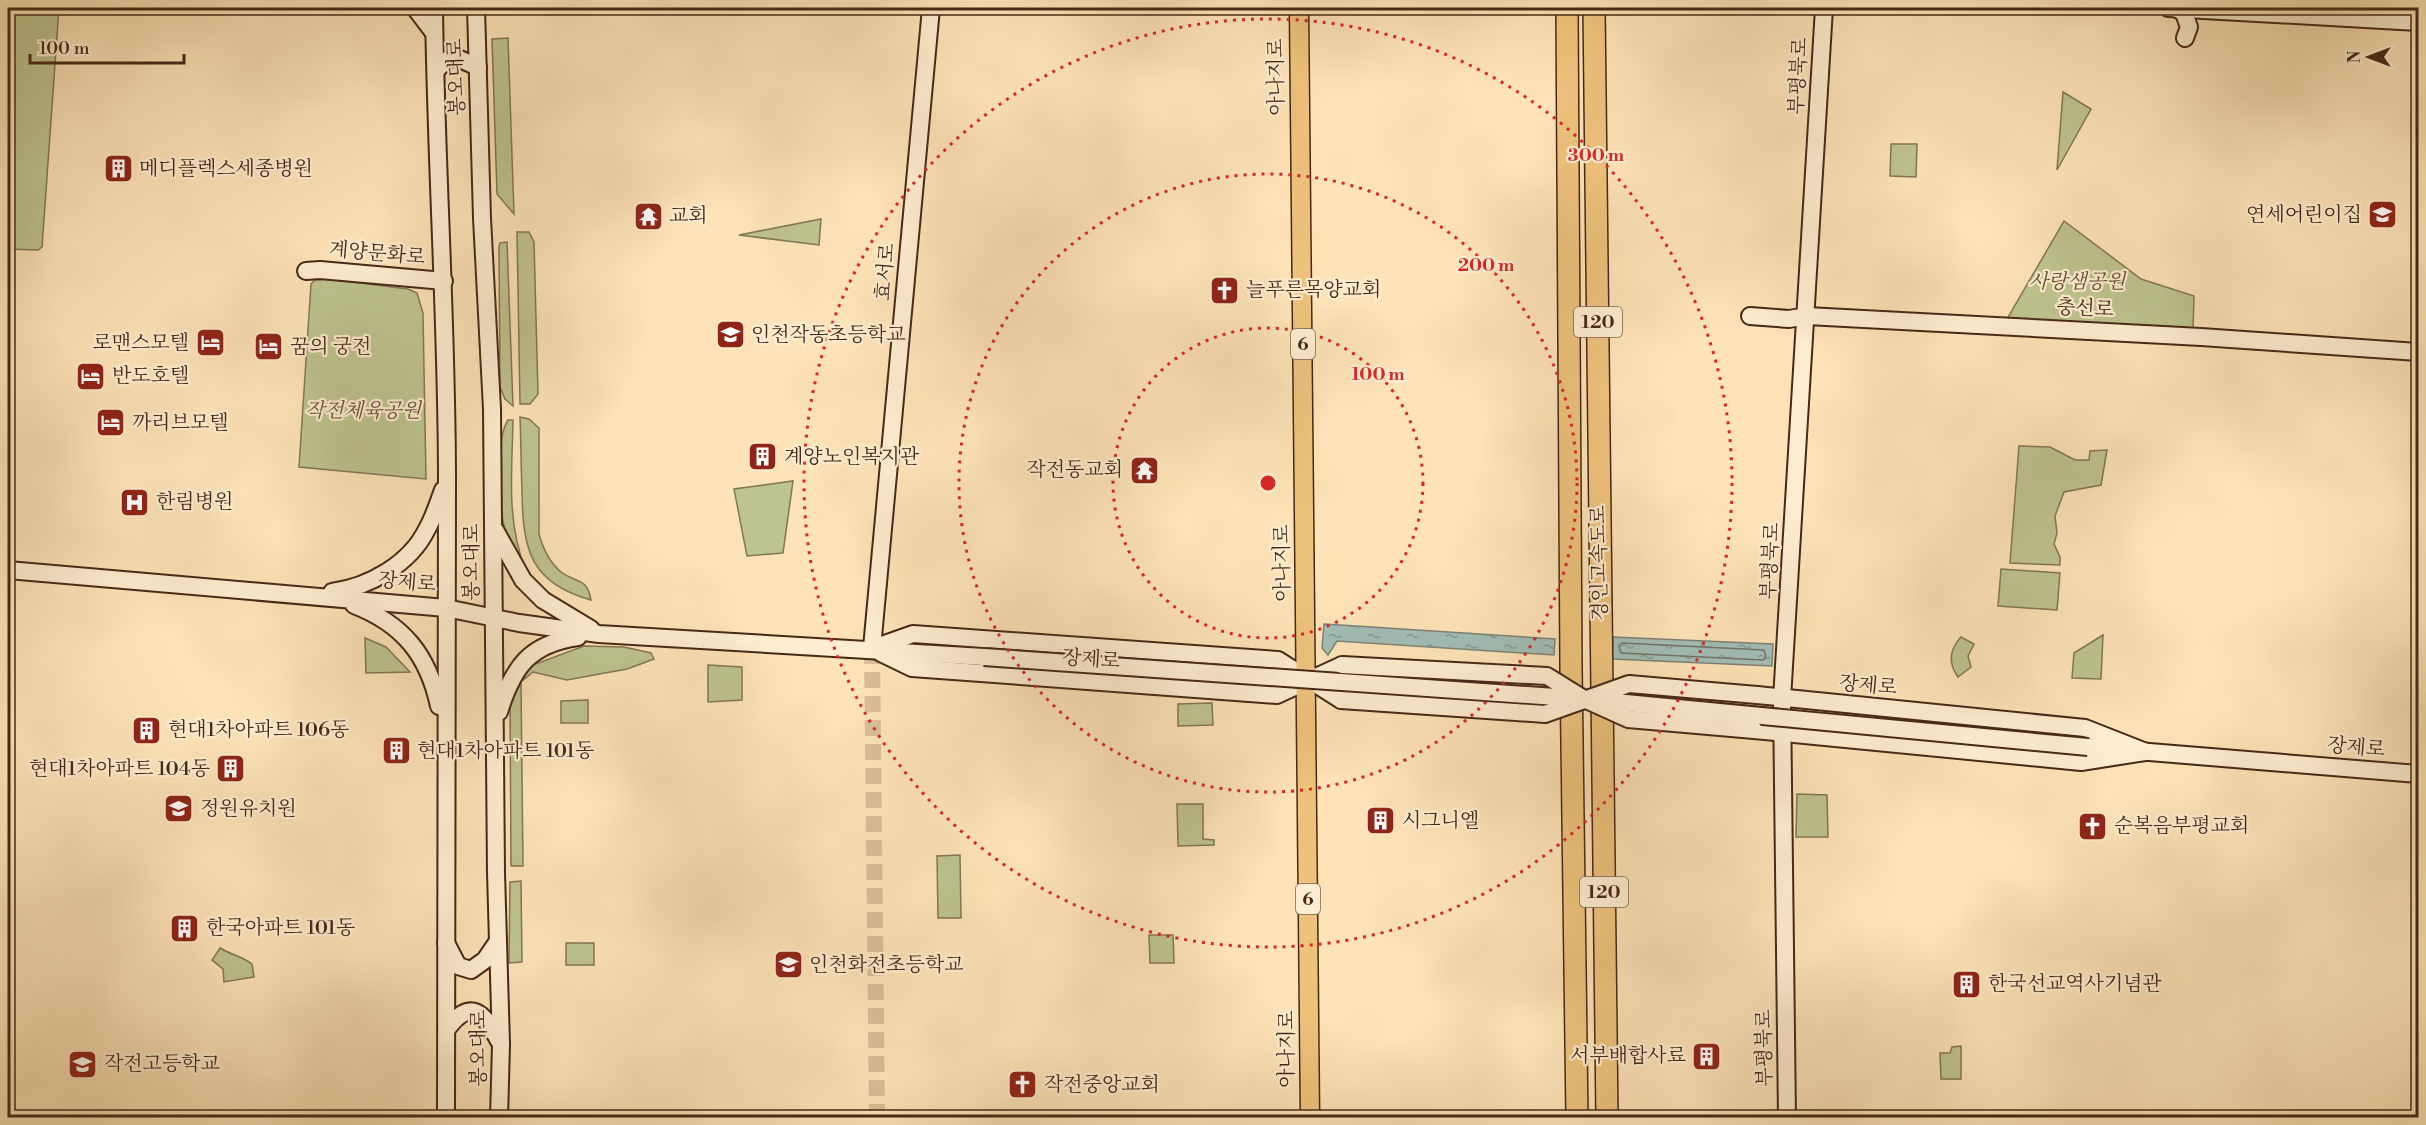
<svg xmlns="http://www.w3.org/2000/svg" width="2426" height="1125" font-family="'Libre Bodoni','Noto Serif KR',serif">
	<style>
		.green { fill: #bec48f; stroke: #827653; stroke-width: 1.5 }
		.water { fill: url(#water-ripples); stroke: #7d8176; stroke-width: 1.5 }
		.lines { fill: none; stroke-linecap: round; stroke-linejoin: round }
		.shore { stroke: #747266; stroke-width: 1.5 }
		.secondary-tunnel { stroke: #d9be97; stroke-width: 16; stroke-dasharray: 16 8; stroke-linecap: butt }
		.secondary-casing { stroke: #472817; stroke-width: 20 }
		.primary-casing { stroke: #472817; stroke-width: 21 }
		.highway-casing { stroke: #472817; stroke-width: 24 }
		.secondary { stroke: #feedd0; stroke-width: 16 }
		.primary { stroke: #eec27c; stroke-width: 18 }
		.highway { stroke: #eec27c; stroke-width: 21 }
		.secondary-bridge-casing { stroke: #472817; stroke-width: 20; stroke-linecap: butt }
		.secondary-bridge { stroke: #feedd0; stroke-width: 16 }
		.ring { fill: none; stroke: #d62828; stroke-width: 3; stroke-dasharray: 3 6 }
		.labels { text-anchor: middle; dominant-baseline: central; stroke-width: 4.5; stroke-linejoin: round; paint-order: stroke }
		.shield { fill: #feedd0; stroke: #7e634e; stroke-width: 1.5 }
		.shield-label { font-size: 18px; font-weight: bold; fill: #472817 }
		.street-label { font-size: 20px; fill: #472817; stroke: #feedd0 }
		.poi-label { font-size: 20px; fill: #472817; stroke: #feedd0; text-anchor: start }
		.park-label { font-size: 20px; font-style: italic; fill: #654f35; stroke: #feedd0 }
		.centre { fill: #d62828; stroke: #feedd0; stroke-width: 3 }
		.ring-label { font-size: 18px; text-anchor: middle; font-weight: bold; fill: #d62828; stroke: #feedd0; stroke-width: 4.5; stroke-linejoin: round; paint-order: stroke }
	</style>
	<defs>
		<pattern id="water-ripples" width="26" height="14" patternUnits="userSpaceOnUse" patternTransform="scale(1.5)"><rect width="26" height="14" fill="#a1bdb6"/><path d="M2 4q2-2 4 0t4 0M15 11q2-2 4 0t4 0" fill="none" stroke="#859a93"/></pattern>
	</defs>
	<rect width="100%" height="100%" fill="#fde3b7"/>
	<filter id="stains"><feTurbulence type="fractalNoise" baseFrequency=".00333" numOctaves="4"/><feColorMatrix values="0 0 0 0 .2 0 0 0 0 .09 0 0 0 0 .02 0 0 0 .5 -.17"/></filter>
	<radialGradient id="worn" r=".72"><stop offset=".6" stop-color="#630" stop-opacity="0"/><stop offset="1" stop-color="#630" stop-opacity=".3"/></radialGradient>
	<g class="green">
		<polygon points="8,8 59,8 42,247 38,250 8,249"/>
		<polygon points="508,38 514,214 497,194 492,39"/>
		<polygon points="2063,92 2091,109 2057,170"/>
		<polygon points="1891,144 1917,144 1916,177 1890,176"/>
		<polygon points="821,219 819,245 739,235"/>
		<polygon points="2064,221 2141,279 2194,296 2193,330 2007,319"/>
		<polygon points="517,232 529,232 534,242 538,394 530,404 520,404"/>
		<polygon points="507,242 513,406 505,399 500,387 499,247 500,243"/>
		<polygon points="328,279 408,289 417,293 423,313 426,479 299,467 311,284 315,280"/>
		<path d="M520 417 529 419 539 428V534C543 549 549 562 561 572 577 584 587 577 591 600 530 583 523 550 522 492 521 467 521 442 520 417Z"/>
		<path d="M508 420H513C512 475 506 519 526 572 519 560 510 547 506 534 499 510 495 440 508 420Z"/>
		<polygon points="2019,446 2050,447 2075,460 2089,460 2090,451 2107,450 2101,485 2064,492 2055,516 2057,533 2054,544 2060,557 2060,565 2010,563"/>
		<polygon points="793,481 783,553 747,556 734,489"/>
		<polygon points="2001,569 2060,573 2057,610 1998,606"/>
		<polygon points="2103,635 2101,679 2072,678 2074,653"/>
		<path d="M1961 637 1974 644 1968 656 1971 667 1958 677C1948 663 1949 650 1961 637Z"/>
		<polygon points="365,638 386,647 410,672 366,673"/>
		<polygon points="584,646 624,647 651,653 654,659 627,669 567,680 533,672 522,681 530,666"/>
		<polygon points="708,665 742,667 742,700 708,702"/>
		<polygon points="521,684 523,866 511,866 510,698"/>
		<polygon points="588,700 588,723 561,723 561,701"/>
		<polygon points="1212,703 1213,725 1178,726 1178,704"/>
		<polygon points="1797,794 1827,795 1828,837 1796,837"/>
		<polygon points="1177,804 1203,804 1203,839 1214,840 1214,845 1178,846"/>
		<polygon points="960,855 961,918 938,918 937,856"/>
		<polygon points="521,881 522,962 509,963 510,882"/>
		<polygon points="1149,935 1173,935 1174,963 1150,963"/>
		<rect x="566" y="943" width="28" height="22"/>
		<path d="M220 948C231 955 242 956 252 964L254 977 224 982 223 969 212 960Z"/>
		<polygon points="1961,1046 1961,1079 1941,1079 1940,1053 1950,1053 1952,1047"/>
	</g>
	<g class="water">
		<polygon points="1324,624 1555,639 1554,655 1337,641 1328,655 1322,648"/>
		<polygon points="1613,637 1773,644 1772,666 1612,659"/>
	</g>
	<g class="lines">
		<polygon class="shore" points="1622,643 1764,650 1766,657 1763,660 1621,653 1619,646"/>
		<polyline class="secondary-tunnel" points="872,648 877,1118"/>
		<defs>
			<g id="secondary">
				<polyline points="415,8 434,33"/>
				<path d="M434 8C436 166 447 323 447 482 447 694 446 906 446 1118"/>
				<polyline points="476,8 482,218 492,409 496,873 501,1044 499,1118"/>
				<polyline points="2168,8 2418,22"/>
				<polyline points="2176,8 2184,13 2189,27 2185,38"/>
				<polyline points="436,70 447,60 455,57 478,67"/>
				<polyline points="306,271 320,270 444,281"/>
				<polyline points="1750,316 1789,319 1807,316 2201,337 2418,352"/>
				<polyline points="495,530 523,580 543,600 591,629"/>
				<polyline points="8,570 446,608 519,623 599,634 984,657"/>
				<path d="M332 592C369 587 410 564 427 529 434 517 438 503 443 490"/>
				<path d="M354 605C403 624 428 655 439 706"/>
				<polyline points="879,646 913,634 1278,660 1341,700"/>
				<polyline points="872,648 931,8"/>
				<polyline points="881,653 912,668 1277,695 1342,665"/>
				<polyline points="1757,695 2085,728 2146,752"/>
				<path d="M499 712C513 667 529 644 578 637"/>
				<polyline points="1754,730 2081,762 2145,752"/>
				<polyline points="2088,747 2418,774"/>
				<polyline points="446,943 458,966 471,970 485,960 498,941"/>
				<path d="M447 1029C471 997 484 1013 499 1041"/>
				<polyline points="1787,1118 1782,699 1824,8"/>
			</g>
			<polyline id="primary" points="1299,8 1310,1118"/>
			<g id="highway">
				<polyline points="1567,8 1571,668 1577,1118"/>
				<polyline points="1594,8 1607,1118"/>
			</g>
		</defs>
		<use href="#secondary" class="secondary-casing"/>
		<use href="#primary" class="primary-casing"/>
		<use href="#highway" class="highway-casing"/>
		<use href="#secondary" class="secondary"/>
		<use href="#primary" class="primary"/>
		<use href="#highway" class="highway"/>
		<defs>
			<g id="secondary-bridge">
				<polyline points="984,657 1584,699 2088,747"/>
				<polyline points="1342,665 1547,676 1584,699 1628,719 1754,730"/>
				<polyline points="1341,700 1545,714 1629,684 1757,695"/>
			</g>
		</defs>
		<use href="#secondary-bridge" class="secondary-bridge-casing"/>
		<use href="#secondary-bridge" class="secondary-bridge"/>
	</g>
	<g class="ring">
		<circle cx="1268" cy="483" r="155"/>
		<circle cx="1268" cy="483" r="309"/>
		<circle cx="1268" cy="483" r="464"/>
	</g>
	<defs>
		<symbol id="building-square" viewBox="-11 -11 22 22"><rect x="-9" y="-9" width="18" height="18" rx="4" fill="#8f2418" stroke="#feedd0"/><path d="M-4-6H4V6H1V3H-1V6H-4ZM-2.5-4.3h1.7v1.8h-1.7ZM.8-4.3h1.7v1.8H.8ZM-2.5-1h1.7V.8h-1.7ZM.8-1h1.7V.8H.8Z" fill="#fff"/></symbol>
		<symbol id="school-square" viewBox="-11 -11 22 22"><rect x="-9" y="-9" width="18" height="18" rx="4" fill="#8f2418" stroke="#feedd0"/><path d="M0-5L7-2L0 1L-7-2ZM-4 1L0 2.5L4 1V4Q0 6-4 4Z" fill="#fff"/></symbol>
		<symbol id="temple-square" viewBox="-11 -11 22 22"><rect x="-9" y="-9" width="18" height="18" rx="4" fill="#8f2418" stroke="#feedd0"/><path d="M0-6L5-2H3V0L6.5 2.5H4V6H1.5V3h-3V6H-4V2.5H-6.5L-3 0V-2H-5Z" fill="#fff"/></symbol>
		<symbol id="church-square" viewBox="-11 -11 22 22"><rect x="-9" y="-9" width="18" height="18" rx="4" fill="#8f2418" stroke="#feedd0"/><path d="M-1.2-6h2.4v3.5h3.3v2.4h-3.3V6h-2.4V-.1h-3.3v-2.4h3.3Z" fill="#fff"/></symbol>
		<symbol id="hotel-square" viewBox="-11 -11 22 22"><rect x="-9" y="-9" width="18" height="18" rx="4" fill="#8f2418" stroke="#feedd0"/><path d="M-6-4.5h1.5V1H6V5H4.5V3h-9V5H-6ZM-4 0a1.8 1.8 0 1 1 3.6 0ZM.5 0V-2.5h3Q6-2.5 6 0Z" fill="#fff"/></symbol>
		<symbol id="hospital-square" viewBox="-11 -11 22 22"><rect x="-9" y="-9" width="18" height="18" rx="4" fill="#8f2418" stroke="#feedd0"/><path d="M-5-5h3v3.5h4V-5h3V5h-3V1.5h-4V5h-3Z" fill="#fff"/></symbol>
	</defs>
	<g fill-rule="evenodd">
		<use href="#building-square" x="102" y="152" width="33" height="33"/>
		<use href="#school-square" x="2366" y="198" width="33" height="33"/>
		<use href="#temple-square" x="632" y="200" width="33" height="33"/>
		<use href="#church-square" x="1208" y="274" width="33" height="33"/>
		<use href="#school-square" x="714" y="318" width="33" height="33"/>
		<use href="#hotel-square" x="194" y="326" width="33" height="33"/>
		<use href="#hotel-square" x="252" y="330" width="33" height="33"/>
		<use href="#hotel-square" x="74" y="360" width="33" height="33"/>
		<use href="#hotel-square" x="94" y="406" width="33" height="33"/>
		<use href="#building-square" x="746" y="440" width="33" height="33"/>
		<use href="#temple-square" x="1128" y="454" width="33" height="33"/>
		<use href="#hospital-square" x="118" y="486" width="33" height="33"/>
		<use href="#building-square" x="130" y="714" width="33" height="33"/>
		<use href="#building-square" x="380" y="734" width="33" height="33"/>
		<use href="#building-square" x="214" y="752" width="33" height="33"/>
		<use href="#school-square" x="162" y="792" width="33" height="33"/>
		<use href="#building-square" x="1364" y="804" width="33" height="33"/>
		<use href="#church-square" x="2076" y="810" width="33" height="33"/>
		<use href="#building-square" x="168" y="912" width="33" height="33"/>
		<use href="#school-square" x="772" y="948" width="33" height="33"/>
		<use href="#building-square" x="1950" y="968" width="33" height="33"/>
		<use href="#building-square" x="1690" y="1040" width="33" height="33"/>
		<use href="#school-square" x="66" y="1048" width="33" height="33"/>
		<use href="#church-square" x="1006" y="1068" width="33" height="33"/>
	</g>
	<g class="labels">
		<g class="shield">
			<rect x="1574" y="307" width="48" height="30" rx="4.5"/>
			<rect x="1291" y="329" width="24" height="30" rx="4.5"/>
			<rect x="1580" y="877" width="48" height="30" rx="4.5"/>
			<rect x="1296" y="884" width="24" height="30" rx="4.5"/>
		</g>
		<g class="shield-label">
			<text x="1598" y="322">120</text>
			<text x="1303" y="344">6</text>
			<text x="1604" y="892">120</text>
			<text x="1308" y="899">6</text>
		</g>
		<g class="street-label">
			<text transform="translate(1799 76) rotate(-87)">부평북로</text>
			<text transform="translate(457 77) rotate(-92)">봉오대로</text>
			<text transform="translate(1277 77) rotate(-91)">아나지로</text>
			<text transform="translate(377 254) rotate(5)">계양문화로</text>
			<text transform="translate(886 272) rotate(-85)">효서로</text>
			<text transform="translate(2085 309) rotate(3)">충선로</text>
			<text transform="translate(1771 561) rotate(-87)">부평북로</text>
			<text transform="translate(472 562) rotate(-90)">봉오대로</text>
			<text transform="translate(1283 563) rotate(-91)">아나지로</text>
			<text transform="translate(1600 563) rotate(-91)">경인고속도로</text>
			<text transform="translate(407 583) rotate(5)">장제로</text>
			<text transform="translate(1091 660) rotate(4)">장제로</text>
			<text transform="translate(1868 686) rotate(5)">장제로</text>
			<text transform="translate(2356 748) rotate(5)">장제로</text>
			<text transform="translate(479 1048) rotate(-90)">봉오대로</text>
			<text transform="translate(1765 1048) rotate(-91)">부평북로</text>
			<text transform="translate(1287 1049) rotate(-90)">아나지로</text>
		</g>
		<g class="poi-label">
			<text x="139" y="169">메디플렉스세종병원</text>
			<text x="2362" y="215" text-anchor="end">연세어린이집</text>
			<text x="669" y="216">교회</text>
			<text x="1246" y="290">늘푸른목양교회</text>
			<text x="751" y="335">인천작동초등학교</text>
			<text x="189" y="343" text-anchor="end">로맨스모텔</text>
			<text x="290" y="347">꿈의 궁전</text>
			<text x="112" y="376">반도호텔</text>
			<text x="132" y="423">까리브모텔</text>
			<text x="784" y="457">계양노인복지관</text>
			<text x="1123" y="470" text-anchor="end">작전동교회</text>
			<text x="156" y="502">한림병원</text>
			<text x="168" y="730">현대1차아파트 106동</text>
			<text x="417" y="751">현대1차아파트 101동</text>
			<text x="210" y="769" text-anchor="end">현대1차아파트 104동</text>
			<text x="200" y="809">정원유치원</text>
			<text x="1402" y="821">시그니엘</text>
			<text x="2114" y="826">순복음부평교회</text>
			<text x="206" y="928">한국아파트 101동</text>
			<text x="809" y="965">인천화전초등학교</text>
			<text x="1988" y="984">한국선교역사기념관</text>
			<text x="1686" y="1056" text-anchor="end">서부배합사료</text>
			<text x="104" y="1064">작전고등학교</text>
			<text x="1044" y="1085">작전중앙교회</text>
		</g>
		<g class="park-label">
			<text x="2077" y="282">사랑샘공원</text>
			<text x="363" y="411">작전체육공원</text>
		</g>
	</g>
	<circle cx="1268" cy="483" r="9" class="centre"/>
	<g class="ring-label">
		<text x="1596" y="161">300 m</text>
		<text x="1486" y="271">200 m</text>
		<text x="1378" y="380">100 m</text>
	</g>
	<rect width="2426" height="1125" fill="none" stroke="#fde3b7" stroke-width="30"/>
	<rect x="9" y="9" width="2408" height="1107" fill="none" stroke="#472817" stroke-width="3"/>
	<rect x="15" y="15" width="2396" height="1095" fill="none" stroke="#472817" stroke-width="1.5"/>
	<g transform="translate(2369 57) rotate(270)" stroke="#feedd0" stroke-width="4.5" paint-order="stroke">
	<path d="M0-4.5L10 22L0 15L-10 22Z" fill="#472817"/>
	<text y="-9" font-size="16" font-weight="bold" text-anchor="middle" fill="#472817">N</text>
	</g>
	<path d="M30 54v9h154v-9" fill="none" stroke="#472817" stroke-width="3"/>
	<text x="39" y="54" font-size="18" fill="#472817" stroke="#feedd0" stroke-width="4.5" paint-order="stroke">100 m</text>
	<rect width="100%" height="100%" filter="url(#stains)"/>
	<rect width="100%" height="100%" fill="url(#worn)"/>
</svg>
